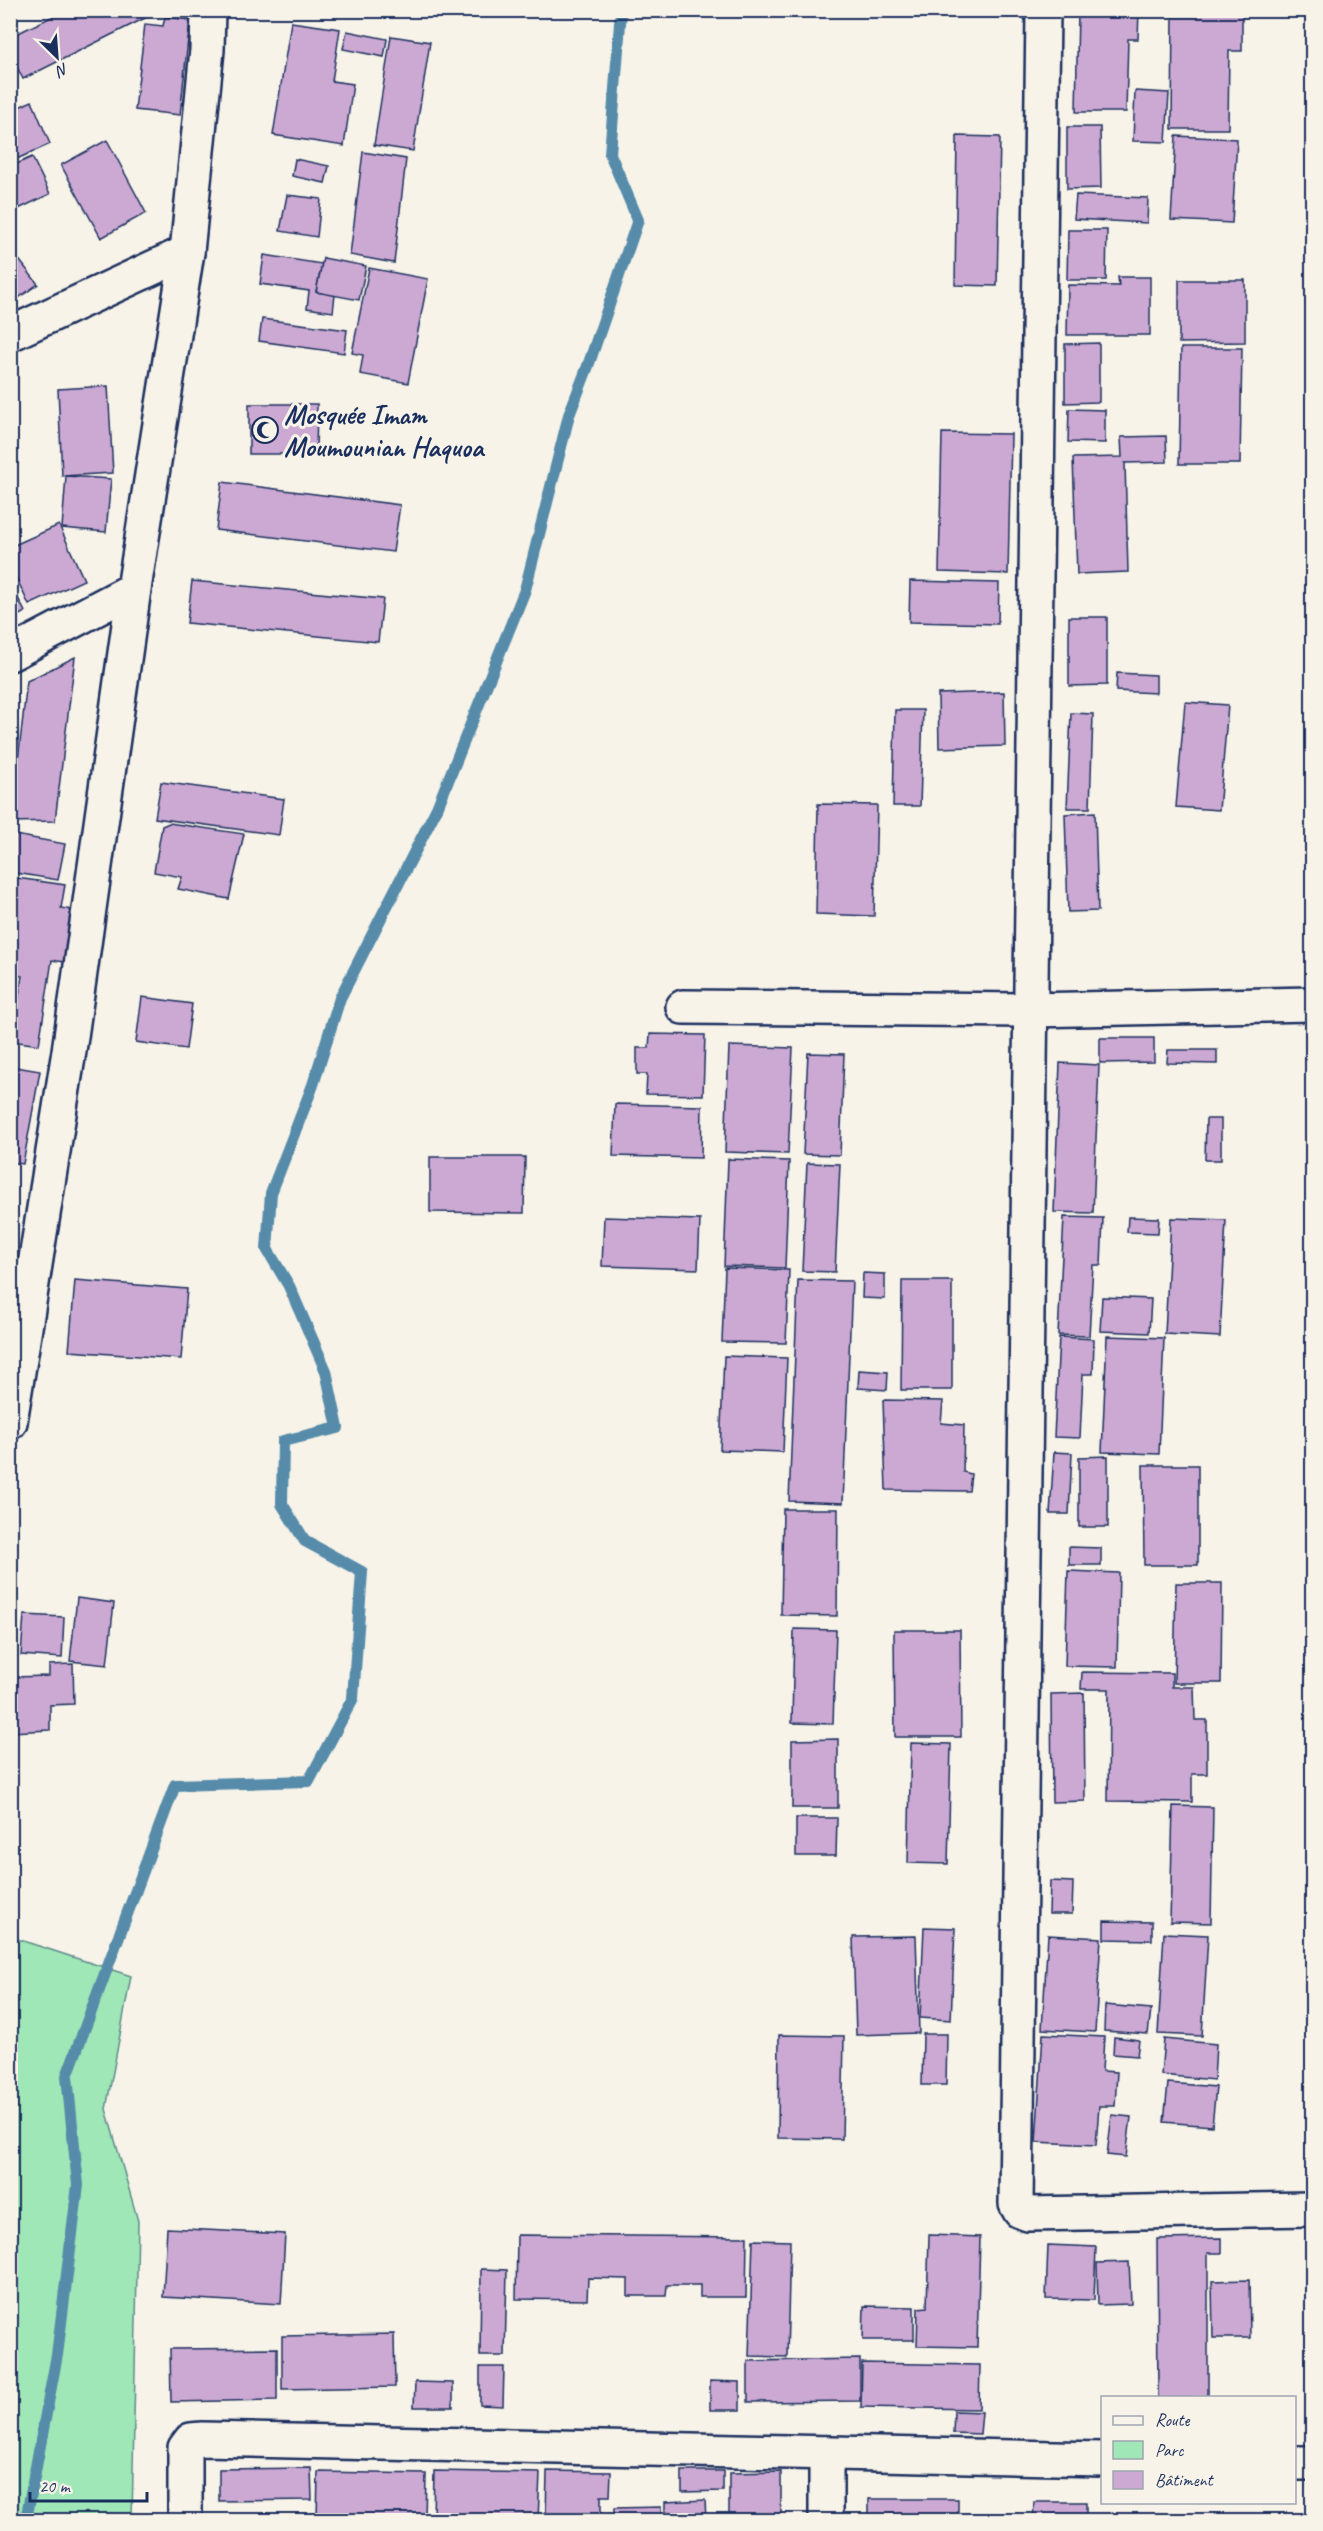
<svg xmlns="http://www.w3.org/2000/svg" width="1323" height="2531" font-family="Caveat,sans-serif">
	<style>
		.green { fill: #9fe7b6; stroke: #5d8b8a; stroke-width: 1.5 }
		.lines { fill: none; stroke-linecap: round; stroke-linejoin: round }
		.stream { stroke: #568baa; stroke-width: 12 }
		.building { fill: #cba9d3; stroke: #1b2f5e; stroke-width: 1.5 }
		.minor-casing { stroke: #1b2f5e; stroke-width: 38 }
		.minor { stroke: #f7f3e8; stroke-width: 33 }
		.labels { text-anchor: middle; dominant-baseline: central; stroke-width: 6; stroke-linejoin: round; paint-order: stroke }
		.poi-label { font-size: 28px; font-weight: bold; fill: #1b2f5e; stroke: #f7f3e8; text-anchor: start }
	</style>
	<rect width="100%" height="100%" fill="#f7f3e8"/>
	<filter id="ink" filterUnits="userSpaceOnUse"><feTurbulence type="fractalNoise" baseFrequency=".0167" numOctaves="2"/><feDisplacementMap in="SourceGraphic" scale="12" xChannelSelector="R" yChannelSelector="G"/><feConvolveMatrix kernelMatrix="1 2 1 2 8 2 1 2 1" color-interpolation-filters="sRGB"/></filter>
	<g filter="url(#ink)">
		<polygon class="green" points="11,1937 131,1976 106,2109 138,2221 132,2520 11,2520"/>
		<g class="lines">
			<polyline class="stream" points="26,2520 57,2355 78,2185 67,2076 175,1785 309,1781 353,1698 362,1572 305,1541 282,1504 283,1441 338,1428 326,1371 289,1286 267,1249 271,1193 313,1085 340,998 437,808 525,590 569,415 588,366 638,220 610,154 621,10"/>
		</g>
		<g class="building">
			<polygon points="66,10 154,10 155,13 23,79 14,61 10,62 10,37"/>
			<polygon points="1078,10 1139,10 1138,39 1128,39 1126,112 1076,112"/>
			<polygon points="1173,10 1242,12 1242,51 1229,51 1228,129 1172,129"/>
			<polygon points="165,17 190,20 180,115 135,110 145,24 163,26"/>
			<polygon points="291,22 340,29 332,81 353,84 344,146 273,135"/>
			<polygon points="347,31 387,39 384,57 343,49"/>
			<polygon points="391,36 430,42 413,151 374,145"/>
			<polygon points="1135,91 1169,93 1166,142 1133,141"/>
			<polygon points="32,101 50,144 10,162 10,111"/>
			<polygon points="1067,127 1100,127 1101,188 1067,189"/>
			<polygon points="957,136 1000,137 997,286 955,285"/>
			<polygon points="1176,136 1237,139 1232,223 1171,220"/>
			<polygon points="107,140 146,213 101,238 61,165"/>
			<polygon points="363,152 406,159 394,263 350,255"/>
			<polygon points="32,157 50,194 10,213 10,167"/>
			<polygon points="295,159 329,166 325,183 292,176"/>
			<polygon points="287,195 321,199 317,237 280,231"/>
			<polygon points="1076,195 1148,198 1147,223 1074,219"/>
			<polygon points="1068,230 1107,230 1106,280 1067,280"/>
			<polygon points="10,248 38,284 10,304"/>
			<polygon points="264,255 322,264 316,292 335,295 333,312 307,308 309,291 260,284"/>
			<polygon points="323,258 366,266 359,300 316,292"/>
			<polygon points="369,268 428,279 408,383 360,374 363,355 352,353"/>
			<polygon points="1118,277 1150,277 1150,335 1067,335 1068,285 1119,286"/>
			<polygon points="1179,280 1245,280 1245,342 1179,343"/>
			<polygon points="262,319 347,330 344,353 259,341"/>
			<polygon points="1099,343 1099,402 1065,403 1065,344"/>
			<polygon points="1181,348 1242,348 1240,464 1179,464"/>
			<polygon points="108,386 113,473 62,476 58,389"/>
			<polygon points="249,404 317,404 316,454 249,454"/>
			<polygon points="1069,409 1105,410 1105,443 1068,442"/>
			<polygon points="942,433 1011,434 1008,574 939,572"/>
			<polygon points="1166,436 1167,462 1125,463 1128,572 1077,574 1073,458 1122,457 1121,437"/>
			<polygon points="66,476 111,479 106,532 62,528"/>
			<polygon points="222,482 400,505 393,552 216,530"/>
			<polygon points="59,525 84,580 29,605 10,564 10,547"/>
			<polygon points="192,581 383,599 378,642 187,623"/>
			<polygon points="910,581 999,583 998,624 909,622"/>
			<polygon points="10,582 25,612 10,620"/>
			<polygon points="1069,617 1107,617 1107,685 1069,686"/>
			<polygon points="75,657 55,821 11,822 27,681"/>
			<polygon points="1117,673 1156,675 1156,693 1116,691"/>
			<polygon points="1004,692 1005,746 939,748 938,694"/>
			<polygon points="1185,702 1228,705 1219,810 1176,807"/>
			<polygon points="895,710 923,710 920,806 893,806"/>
			<polygon points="1071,713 1093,714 1090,808 1067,808"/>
			<polygon points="161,782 284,799 279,835 155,818"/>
			<polygon points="818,804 877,805 874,916 816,914"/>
			<polygon points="1095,812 1098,911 1068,912 1065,814"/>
			<polygon points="169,823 244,834 229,899 178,889 182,877 154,872 162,826"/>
			<polygon points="10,834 65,844 58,880 10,872"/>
			<polygon points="10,877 65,885 61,908 78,911 70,963 52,960 39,1045 12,1041 22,976 10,974"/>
			<polygon points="142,997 192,1004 186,1049 136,1042"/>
			<polygon points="650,1034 705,1035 703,1095 646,1094 647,1074 637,1074 637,1048 649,1048"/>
			<polygon points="1100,1038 1154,1038 1154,1062 1100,1063"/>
			<polygon points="729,1046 793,1048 788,1154 725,1152"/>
			<polygon points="1168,1050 1217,1050 1217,1064 1167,1063"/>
			<polygon points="808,1053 844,1054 840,1155 803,1154"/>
			<polygon points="1060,1063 1099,1065 1093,1213 1054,1212"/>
			<polygon points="10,1066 40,1071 23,1164 10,1162"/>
			<polygon points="615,1104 702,1106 701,1158 613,1156"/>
			<polygon points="1206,1119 1221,1119 1221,1160 1205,1160"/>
			<polygon points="430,1157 525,1157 524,1213 430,1212"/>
			<polygon points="728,1159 789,1161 785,1268 724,1266"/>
			<polygon points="807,1163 840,1164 835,1272 802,1271"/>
			<polygon points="604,1217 700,1220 698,1269 602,1266"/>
			<polygon points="1064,1217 1103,1218 1101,1265 1093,1265 1089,1336 1058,1335"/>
			<polygon points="1128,1217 1159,1218 1158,1233 1127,1232"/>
			<polygon points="1171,1218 1226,1220 1220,1337 1165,1334"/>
			<polygon points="725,1268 789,1270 786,1343 722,1342"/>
			<polygon points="863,1273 885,1274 885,1299 862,1298"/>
			<polygon points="75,1280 187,1289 181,1359 69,1351"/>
			<polygon points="798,1280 852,1281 843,1503 789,1501"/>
			<polygon points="902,1281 952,1281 952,1390 901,1390"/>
			<polygon points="1102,1297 1151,1299 1149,1333 1100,1331"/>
			<polygon points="1107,1336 1164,1338 1159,1454 1102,1452"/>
			<polygon points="1059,1337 1094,1339 1093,1374 1083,1374 1080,1438 1054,1437"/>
			<polygon points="724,1356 787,1358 783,1452 720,1450"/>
			<polygon points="859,1370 888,1372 887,1390 858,1388"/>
			<polygon points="883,1400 943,1401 941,1423 964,1425 963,1472 971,1474 969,1491 886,1490"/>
			<polygon points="1054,1452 1072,1453 1069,1514 1050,1514"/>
			<polygon points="1108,1456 1108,1527 1079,1527 1079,1457"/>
			<polygon points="1143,1465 1198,1465 1198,1565 1144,1565"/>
			<polygon points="783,1509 838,1509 837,1616 781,1615"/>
			<polygon points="1069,1547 1101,1548 1101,1565 1069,1565"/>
			<polygon points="1068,1571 1119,1573 1117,1667 1065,1666"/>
			<polygon points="1176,1583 1222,1583 1221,1683 1174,1683"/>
			<polygon points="77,1598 114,1603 107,1665 70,1661"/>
			<polygon points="10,1614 18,1614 15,1652 10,1652"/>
			<polygon points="24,1615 64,1617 62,1658 21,1655"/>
			<polygon points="794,1629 836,1630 833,1724 792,1723"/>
			<polygon points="894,1630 960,1630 961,1737 895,1737"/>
			<polygon points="73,1664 74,1704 50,1705 50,1730 10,1732 12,1677 49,1676 49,1665"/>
			<polygon points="1082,1672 1172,1673 1172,1687 1194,1687 1195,1720 1207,1720 1207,1774 1192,1774 1192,1802 1108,1801 1109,1689 1081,1689"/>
			<polygon points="1084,1693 1085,1801 1052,1802 1051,1694"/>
			<polygon points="838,1739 838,1808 792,1808 792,1740"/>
			<polygon points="911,1743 951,1744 948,1864 908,1863"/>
			<polygon points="1173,1806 1213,1807 1211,1923 1170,1922"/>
			<polygon points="796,1818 837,1818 836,1856 796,1856"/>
			<polygon points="1050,1881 1073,1882 1072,1914 1049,1914"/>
			<polygon points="1104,1921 1152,1922 1152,1940 1104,1939"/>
			<polygon points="924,1927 955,1928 951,2020 920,2018"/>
			<polygon points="1164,1933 1208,1935 1202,2036 1158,2034"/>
			<polygon points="1048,1935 1101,1938 1095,2032 1042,2029"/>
			<polygon points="916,1936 919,2033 856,2035 853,1937"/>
			<polygon points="1105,2005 1151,2009 1148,2034 1104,2031"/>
			<polygon points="923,2034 947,2034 946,2085 922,2085"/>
			<polygon points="1043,2034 1104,2037 1102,2071 1117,2072 1115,2106 1099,2106 1096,2145 1036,2142"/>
			<polygon points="779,2035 844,2036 842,2139 778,2138"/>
			<polygon points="1114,2037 1139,2040 1137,2056 1113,2054"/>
			<polygon points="1164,2039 1216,2044 1214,2080 1161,2075"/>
			<polygon points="1168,2083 1216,2087 1212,2126 1164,2122"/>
			<polygon points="1112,2115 1131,2117 1126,2157 1107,2155"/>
			<polygon points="167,2228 285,2234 281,2304 163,2297"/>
			<polygon points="517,2235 747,2237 746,2297 700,2297 700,2285 667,2285 666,2296 628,2296 628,2279 588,2278 587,2300 516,2299"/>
			<polygon points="929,2235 980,2237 977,2347 917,2346 918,2308 927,2307"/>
			<polygon points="1222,2238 1222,2253 1208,2253 1208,2398 1158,2398 1157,2239"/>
			<polygon points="753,2240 790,2241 787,2357 749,2356"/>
			<polygon points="1048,2245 1096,2247 1094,2300 1046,2299"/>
			<polygon points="1129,2262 1131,2304 1098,2305 1097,2263"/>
			<polygon points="481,2269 507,2270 505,2356 480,2356"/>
			<polygon points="1249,2280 1250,2338 1213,2338 1212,2281"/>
			<polygon points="864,2306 914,2307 914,2340 863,2340"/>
			<polygon points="394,2334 395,2387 282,2389 282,2336"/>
			<polygon points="277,2348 277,2400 171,2402 170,2349"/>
			<polygon points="860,2359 860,2401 748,2402 748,2361"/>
			<polygon points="862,2363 980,2365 979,2409 861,2407"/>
			<polygon points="480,2367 504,2367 503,2406 480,2405"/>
			<polygon points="710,2381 740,2382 740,2410 710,2410"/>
			<polygon points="415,2382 453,2383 453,2407 414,2407"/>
			<polygon points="954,2411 982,2412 980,2434 953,2433"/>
			<polygon points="311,2468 312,2500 219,2501 219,2469"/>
			<polygon points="434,2471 540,2473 538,2520 433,2520"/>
			<polygon points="547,2471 611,2472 610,2496 601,2496 601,2520 546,2520"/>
			<polygon points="682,2471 723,2471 723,2491 682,2492"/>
			<polygon points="318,2472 426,2474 425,2520 317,2520"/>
			<polygon points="781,2472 781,2520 729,2520 729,2473"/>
			<polygon points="869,2499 958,2499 958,2520 869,2519"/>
			<polygon points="705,2500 706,2520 665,2520 665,2502"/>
			<polygon points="1034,2502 1086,2502 1086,2520 1033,2520"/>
			<polygon points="661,2507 661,2520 614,2520 614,2508"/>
		</g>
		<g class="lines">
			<defs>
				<g id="minor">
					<polyline points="1043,10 1016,2204 1020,2211 1028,2214 1312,2209"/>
					<polyline points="10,334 187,252"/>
					<polyline points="10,654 134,589"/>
					<polyline points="683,1007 1030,1010 1312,1004"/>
					<polyline points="10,1422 69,1051 134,589 187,252 207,50 208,10"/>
					<polyline points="1294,2463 1312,2463"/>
					<polyline points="185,2520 185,2448 191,2440 202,2439 1102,2459"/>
					<polyline points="826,2520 826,2453"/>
				</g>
			</defs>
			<use href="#minor" class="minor-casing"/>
			<use href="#minor" class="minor"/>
		</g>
	</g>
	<defs>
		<symbol id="mosque-ring" viewBox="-11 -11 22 22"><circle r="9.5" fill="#f7f3e8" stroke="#1b2f5e" stroke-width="1.5"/><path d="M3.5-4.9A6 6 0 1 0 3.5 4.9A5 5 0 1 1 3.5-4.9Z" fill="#1b2f5e"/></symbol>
	</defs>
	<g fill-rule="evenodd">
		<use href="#mosque-ring" x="250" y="415" width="30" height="30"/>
	</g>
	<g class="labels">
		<g class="poi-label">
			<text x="284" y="414">Mosquée Imam<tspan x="284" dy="32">Moumounian Haquoa</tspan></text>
		</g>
	</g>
	<rect width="1323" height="2531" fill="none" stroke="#f7f3e8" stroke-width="36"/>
	<rect x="18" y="18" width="1287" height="2495" fill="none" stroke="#1b2f5e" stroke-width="2" filter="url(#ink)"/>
	<rect x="1101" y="2396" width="195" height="108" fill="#f7f3e8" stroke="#9fa5b1" stroke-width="1.5"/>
	<rect x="1113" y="2416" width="30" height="9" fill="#f7f3e8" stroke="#9fa5b1" stroke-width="1.5"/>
	<text x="1155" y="2426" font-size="18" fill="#1b2f5e">Route</text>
	<rect x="1113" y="2441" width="30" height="18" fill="#9fe7b6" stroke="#9fa5b1" stroke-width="1.5"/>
	<text x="1155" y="2456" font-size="18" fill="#1b2f5e">Parc</text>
	<rect x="1113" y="2471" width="30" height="18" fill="#cba9d3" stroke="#9fa5b1" stroke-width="1.5"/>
	<text x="1155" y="2486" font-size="18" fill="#1b2f5e">Bâtiment</text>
	<g transform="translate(57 57) rotate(155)" stroke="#f7f3e8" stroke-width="4.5" paint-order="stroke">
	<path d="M0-4.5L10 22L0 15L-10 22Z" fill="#1b2f5e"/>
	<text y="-9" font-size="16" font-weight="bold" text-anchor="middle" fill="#1b2f5e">N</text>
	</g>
	<path d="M30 2492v9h117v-9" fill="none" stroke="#1b2f5e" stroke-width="3"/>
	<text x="39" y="2492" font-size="18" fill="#1b2f5e" stroke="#f7f3e8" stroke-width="4.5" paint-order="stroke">20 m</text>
</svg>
